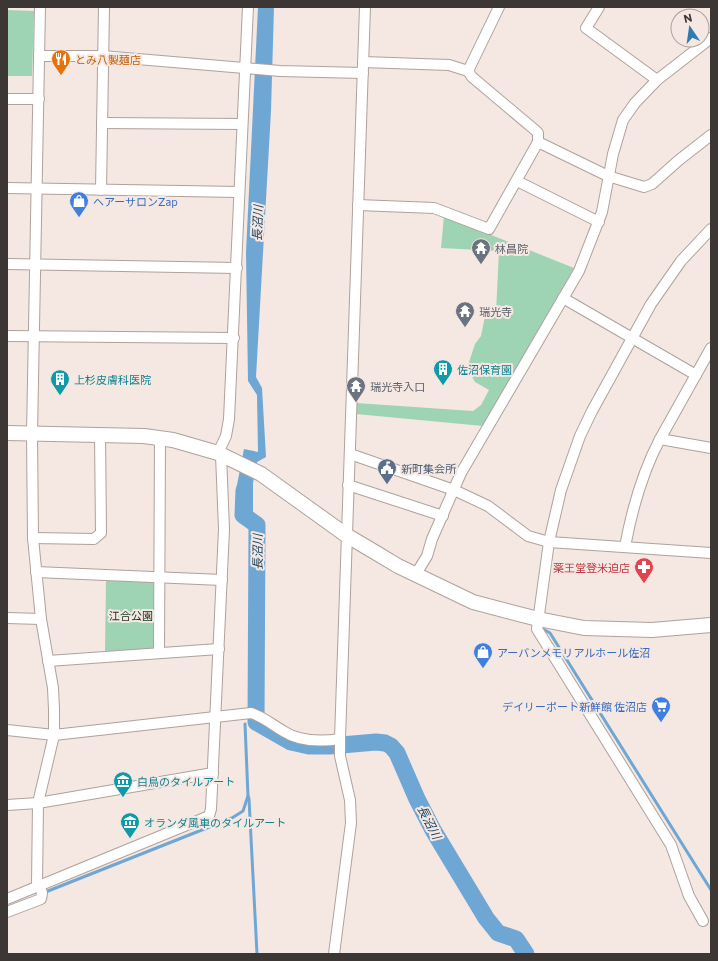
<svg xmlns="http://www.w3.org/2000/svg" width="718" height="961" font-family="Commissioner,'Noto Sans JP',sans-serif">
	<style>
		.green { fill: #9ed4b3 }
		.water { fill: #6fa7d4 }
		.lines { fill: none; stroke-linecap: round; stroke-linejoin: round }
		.stream { stroke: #6fa7d4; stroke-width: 3 }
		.river { stroke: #6fa7d4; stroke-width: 17 }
		.street-casing { stroke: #aea29d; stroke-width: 12 }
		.secondary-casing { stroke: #aea29d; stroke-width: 16 }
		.street { stroke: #fff; stroke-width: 10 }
		.secondary { stroke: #fff; stroke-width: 14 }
		.labels { text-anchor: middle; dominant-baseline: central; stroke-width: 4; stroke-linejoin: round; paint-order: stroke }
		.food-label { font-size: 11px; fill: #c56008; stroke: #f5e7e2; text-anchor: start }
		.shop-label { font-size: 11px; fill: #366cbe; stroke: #f5e7e2; text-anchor: start }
		.worship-label { font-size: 11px; fill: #5b616d; stroke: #f5e7e2; text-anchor: start }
		.culture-label { font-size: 11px; fill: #0d838f; stroke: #f5e7e2; text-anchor: start }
		.service-label { font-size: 11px; fill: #4e5e75; stroke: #f5e7e2; text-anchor: start }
		.health-label { font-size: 11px; fill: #be3a42; stroke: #f5e7e2; text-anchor: end }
		.park-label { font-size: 11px; fill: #123020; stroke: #f5e7e2 }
		.water-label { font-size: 12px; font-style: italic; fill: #174261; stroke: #f5e7e2 }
	</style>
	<rect width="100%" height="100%" fill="#f5e7e2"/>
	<g class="green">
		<polygon points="7,10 34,11 32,76 7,76"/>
		<polygon points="444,216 574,268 483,426 356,414 356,403 473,411 481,405 489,390 475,382 467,368 475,344 481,336 486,311 496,313 499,251 441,248"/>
		<polygon points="106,579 156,581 155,650 105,654"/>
	</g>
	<polygon class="water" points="258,7 274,7 271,111 256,377 262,388 266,457 257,462 253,483 253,512 237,513 237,485 244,449 258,452 257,395 248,381 246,252"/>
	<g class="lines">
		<g class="stream">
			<polyline points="541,628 550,633 711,890"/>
			<polyline points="248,796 249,799 257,954"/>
			<polyline points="43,893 232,818 243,811 248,796 245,724"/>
		</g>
		<polyline class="river" points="244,490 243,515 257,525 256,722 291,742 309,746 330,746 376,742 385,743 391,746 397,753 417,799 433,830 486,918 498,933 516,939 526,954"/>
		<defs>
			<g id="street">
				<polyline points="599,7 586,28 657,80"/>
				<polyline points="39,56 102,56 280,71 363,73"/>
				<polyline points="363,62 449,65 468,71 472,77 535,130 538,133 538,142 608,176 644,187 652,184 679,160 711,135"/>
				<polyline points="468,71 499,7"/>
				<polyline points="7,99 39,99"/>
				<polyline points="102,123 242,124"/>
				<polyline points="517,181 599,222"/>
				<polyline points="7,188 239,192"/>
				<polyline points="101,190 104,7"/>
				<polyline points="358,205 434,208 489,229 538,142"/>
				<polyline points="7,264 237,268"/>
				<polyline points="563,298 696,375"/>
				<polyline points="7,336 234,338"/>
				<polyline points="711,348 660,439 711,448"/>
				<polyline points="218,453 226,436 229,419 248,7"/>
				<polyline points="350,454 454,490 488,506 528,536 549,542 711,553"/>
				<polyline points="348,485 443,516"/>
				<polyline points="33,538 94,539 101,533 100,434"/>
				<path d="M625 547C632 509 642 473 660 439"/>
				<polyline points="36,572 222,580"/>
				<polyline points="416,574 427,556 432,539 461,473 579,271 602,212 613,154 623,120 635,103 657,80 711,38"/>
				<polyline points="7,618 41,619"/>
				<polyline points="159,653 160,438"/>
				<polyline points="48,661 219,649"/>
				<path d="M7 730 54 735 251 713C264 717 271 724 283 731 300 742 320 742 340 739"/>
				<polyline points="7,805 38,803 213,773"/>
				<polyline points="37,886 38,803 54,735 54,709 53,688 41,619 33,538 32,434 40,7"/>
				<polyline points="7,899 209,816 211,809 224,529 221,455"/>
				<polyline points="7,912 41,899 42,893 39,885"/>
				<polyline points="703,921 689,896 671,845 537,629 549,542 561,490 580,436 592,411 651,304 681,261 711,229"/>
				<polyline points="334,954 351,823 350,800 340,756 340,739 365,7"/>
			</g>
			<polyline id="secondary" points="7,433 144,436 173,440 218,453 261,474 346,535 378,554 398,566 473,602 538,619 584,628 652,630 711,625"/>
		</defs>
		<use href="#street" class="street-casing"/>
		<use href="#secondary" class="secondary-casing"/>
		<use href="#street" class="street"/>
		<use href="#secondary" class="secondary"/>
	</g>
	<defs>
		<symbol id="restaurant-pin" viewBox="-11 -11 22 30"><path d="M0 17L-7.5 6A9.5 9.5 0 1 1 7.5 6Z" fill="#e8710a" stroke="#f5e7e2"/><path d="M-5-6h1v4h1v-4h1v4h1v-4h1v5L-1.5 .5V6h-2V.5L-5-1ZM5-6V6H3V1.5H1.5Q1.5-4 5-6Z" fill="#fff"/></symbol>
		<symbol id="shop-pin" viewBox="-11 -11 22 30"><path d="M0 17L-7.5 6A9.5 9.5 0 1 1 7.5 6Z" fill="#3f7fe0" stroke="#f5e7e2"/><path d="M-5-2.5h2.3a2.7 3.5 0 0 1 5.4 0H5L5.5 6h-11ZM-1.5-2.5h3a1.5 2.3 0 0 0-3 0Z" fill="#fff"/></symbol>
		<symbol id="temple-pin" viewBox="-11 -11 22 30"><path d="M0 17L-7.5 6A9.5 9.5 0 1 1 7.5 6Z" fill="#6b7280" stroke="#f5e7e2"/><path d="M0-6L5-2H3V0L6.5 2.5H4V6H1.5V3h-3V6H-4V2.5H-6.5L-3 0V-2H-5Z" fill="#fff"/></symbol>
		<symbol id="building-pin" viewBox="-11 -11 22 30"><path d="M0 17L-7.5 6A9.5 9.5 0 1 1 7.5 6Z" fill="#0f9aa8" stroke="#f5e7e2"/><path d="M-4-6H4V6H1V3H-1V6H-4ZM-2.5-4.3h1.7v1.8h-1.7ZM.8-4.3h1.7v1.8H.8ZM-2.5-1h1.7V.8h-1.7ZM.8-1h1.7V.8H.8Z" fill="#fff"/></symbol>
		<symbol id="civic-pin" viewBox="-11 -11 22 30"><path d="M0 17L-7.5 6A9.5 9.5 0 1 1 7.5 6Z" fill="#5c6f8a" stroke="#f5e7e2"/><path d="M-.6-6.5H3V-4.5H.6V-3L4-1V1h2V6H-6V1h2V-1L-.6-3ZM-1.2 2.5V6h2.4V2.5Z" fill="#fff"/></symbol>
		<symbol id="pharmacy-pin" viewBox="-11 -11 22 30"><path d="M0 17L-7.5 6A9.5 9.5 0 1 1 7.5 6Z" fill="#e0444e" stroke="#f5e7e2"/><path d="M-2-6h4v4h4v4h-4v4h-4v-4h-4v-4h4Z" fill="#fff"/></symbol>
		<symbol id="supermarket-pin" viewBox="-11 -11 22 30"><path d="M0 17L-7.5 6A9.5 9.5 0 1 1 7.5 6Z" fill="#3f7fe0" stroke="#f5e7e2"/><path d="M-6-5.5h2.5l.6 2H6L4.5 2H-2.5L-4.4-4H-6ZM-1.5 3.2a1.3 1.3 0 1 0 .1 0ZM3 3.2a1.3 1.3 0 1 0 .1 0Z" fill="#fff"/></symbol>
		<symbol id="museum-pin" viewBox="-11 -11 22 30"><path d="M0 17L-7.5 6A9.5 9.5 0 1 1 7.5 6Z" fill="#0f9aa8" stroke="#f5e7e2"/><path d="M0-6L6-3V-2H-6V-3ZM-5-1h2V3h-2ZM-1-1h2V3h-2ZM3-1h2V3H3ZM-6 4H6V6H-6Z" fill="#fff"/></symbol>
	</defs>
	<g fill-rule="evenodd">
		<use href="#restaurant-pin" x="50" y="48" width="22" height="30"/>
		<use href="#shop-pin" x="68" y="190" width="22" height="30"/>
		<use href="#temple-pin" x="470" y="237" width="22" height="30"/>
		<use href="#temple-pin" x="454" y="300" width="22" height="30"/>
		<use href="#building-pin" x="432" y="358" width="22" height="30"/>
		<use href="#building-pin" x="49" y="368" width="22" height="30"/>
		<use href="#temple-pin" x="345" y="375" width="22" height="30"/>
		<use href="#civic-pin" x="376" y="457" width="22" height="30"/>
		<use href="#pharmacy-pin" x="633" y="556" width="22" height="30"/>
		<use href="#shop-pin" x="472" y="641" width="22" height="30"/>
		<use href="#supermarket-pin" x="650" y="695" width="22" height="30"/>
		<use href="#museum-pin" x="112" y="770" width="22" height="30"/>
		<use href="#museum-pin" x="119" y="811" width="22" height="30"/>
	</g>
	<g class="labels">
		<g class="food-label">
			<text x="75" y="59">とみ八製麺店</text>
		</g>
		<g class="shop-label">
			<text x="93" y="201">ヘアーサロンZap</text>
			<text x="497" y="652">アーバンメモリアルホール佐沼</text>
			<text x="647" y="706" text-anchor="end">デイリーポート新鮮館 佐沼店</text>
		</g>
		<g class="worship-label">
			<text x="495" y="248">林昌院</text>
			<text x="479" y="311">瑞光寺</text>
			<text x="370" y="386">瑞光寺入口</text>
		</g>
		<g class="culture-label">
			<text x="457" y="369">佐沼保育園</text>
			<text x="74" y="379">上杉皮膚科医院</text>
			<text x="137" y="781">白鳥のタイルアート</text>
			<text x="144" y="822">オランダ風車のタイルアート</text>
		</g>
		<g class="service-label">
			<text x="401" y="468">新町集会所</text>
		</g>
		<g class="health-label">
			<text x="630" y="567">薬王堂登米迫店</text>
		</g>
		<g class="park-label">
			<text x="131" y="615">江合公園</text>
		</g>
		<g class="water-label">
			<text transform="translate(257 223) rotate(-88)">長沼川</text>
			<text transform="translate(257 552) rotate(-90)">長沼川</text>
			<text transform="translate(430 822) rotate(63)">長沼川</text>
		</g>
	</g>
	<rect width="718" height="961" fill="none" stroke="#3c3735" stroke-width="16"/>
	<g transform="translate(690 28) rotate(347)"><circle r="19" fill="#f5e7e2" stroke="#aba19d"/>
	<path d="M0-3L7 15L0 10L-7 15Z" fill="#2e7bad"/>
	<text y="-6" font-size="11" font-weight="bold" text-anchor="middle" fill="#3c3735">N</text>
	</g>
</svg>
